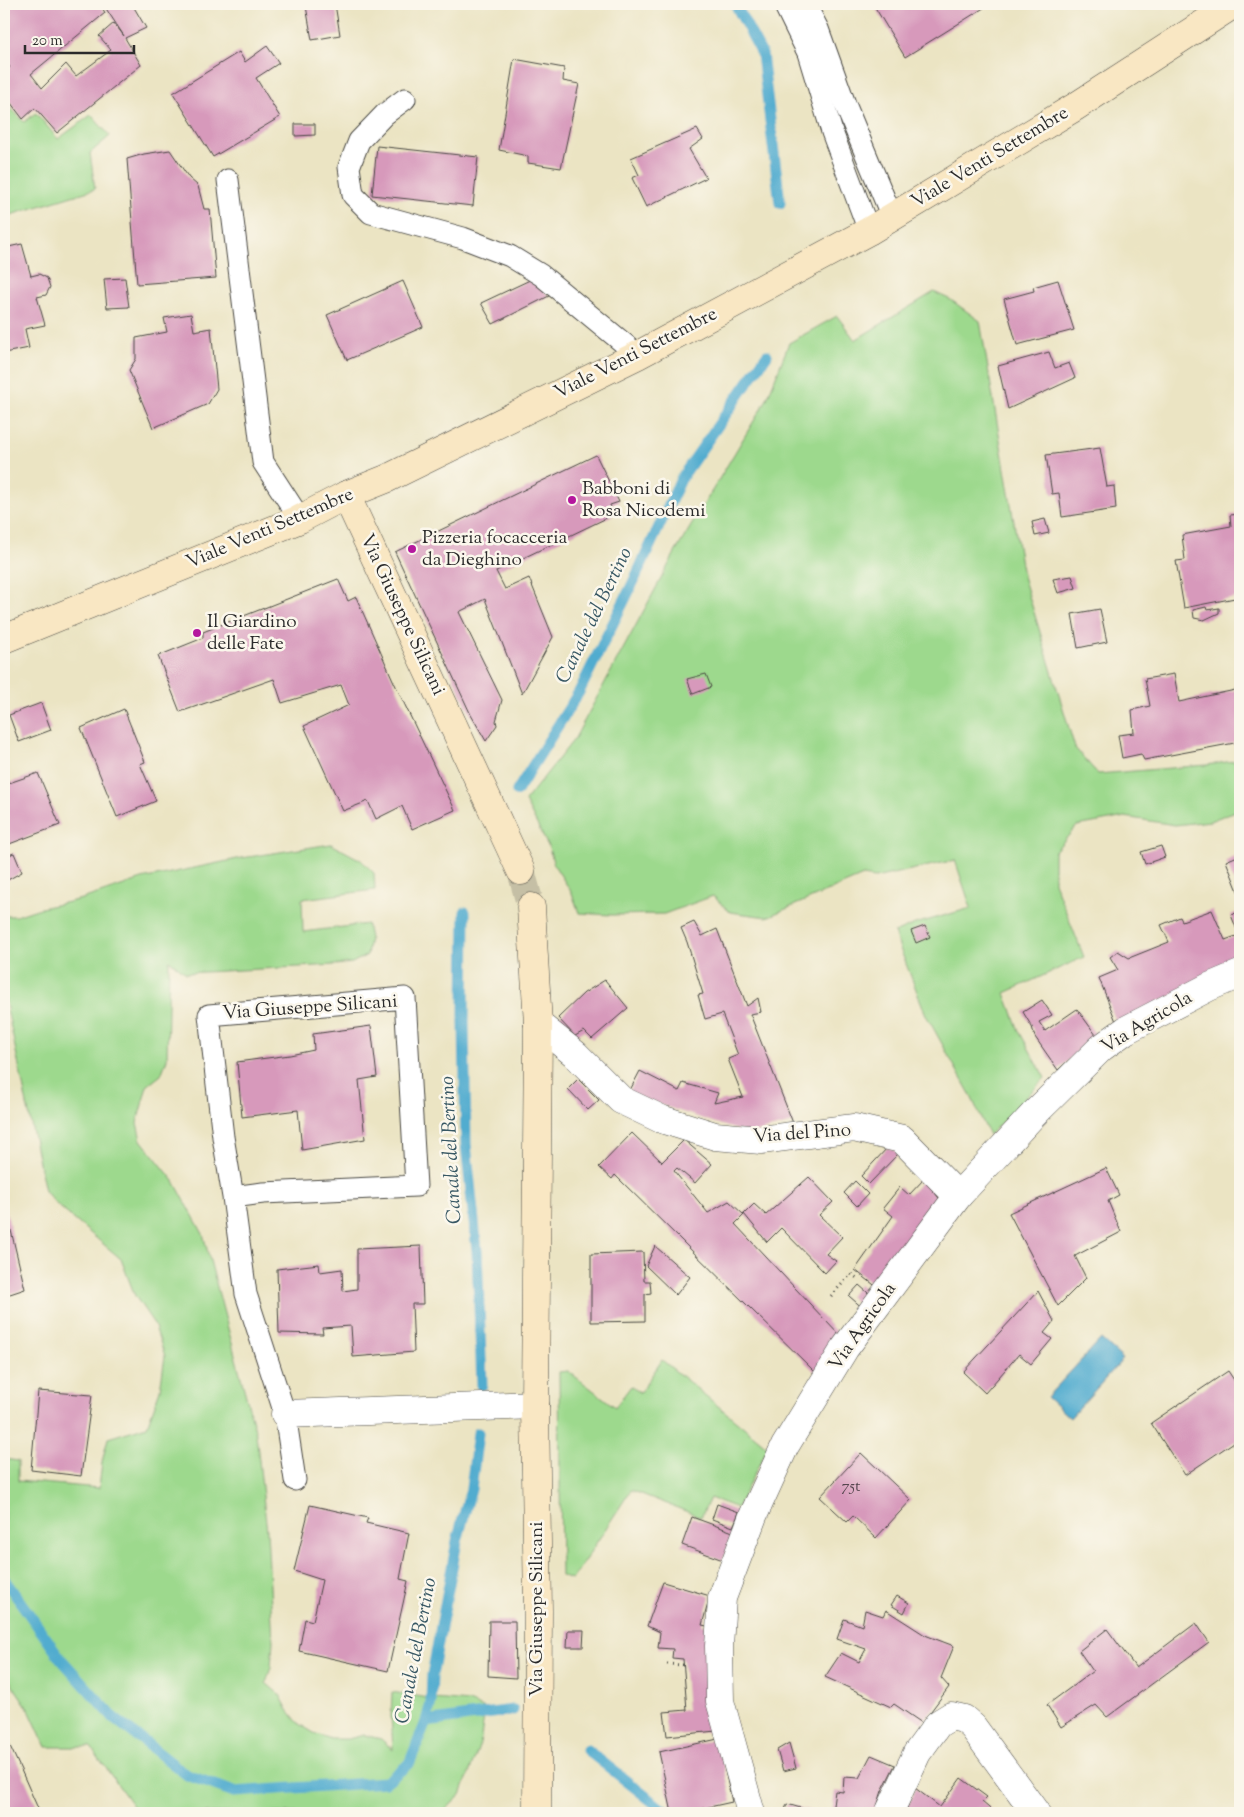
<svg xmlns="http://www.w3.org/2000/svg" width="1244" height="1817" font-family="'Sorts Mill Goudy',serif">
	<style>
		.green { fill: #9dd98d; stroke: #64825c }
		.water { fill: #51accf; stroke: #3e6c7d }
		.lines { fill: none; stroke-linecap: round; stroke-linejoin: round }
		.stream { stroke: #51accf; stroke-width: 11 }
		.building { fill: #d799bb }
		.secondary-tunnel { stroke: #c5bfa5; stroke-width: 28; stroke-dasharray: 28 14; stroke-linecap: butt }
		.lane-casing { stroke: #484742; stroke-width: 23 }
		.street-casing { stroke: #484742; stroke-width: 29 }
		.secondary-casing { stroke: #484742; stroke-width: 29 }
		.path { stroke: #484742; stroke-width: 3; stroke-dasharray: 1 4; stroke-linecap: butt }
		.lane { stroke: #fff; stroke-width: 21 }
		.street { stroke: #fff; stroke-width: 28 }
		.secondary { stroke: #f9e7c3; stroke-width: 28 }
		.poi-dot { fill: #b5179e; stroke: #fbf7ec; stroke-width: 2 }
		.labels { text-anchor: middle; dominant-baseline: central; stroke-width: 5; stroke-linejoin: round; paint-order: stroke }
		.number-label { font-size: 16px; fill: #56464f }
		.street-label { font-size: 19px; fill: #2b2b2b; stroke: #fbf7ec }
		.poi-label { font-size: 19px; fill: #2b2b2b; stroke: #fbf7ec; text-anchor: start }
		.water-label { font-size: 20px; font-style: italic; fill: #385864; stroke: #fbf7ec }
	</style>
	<rect width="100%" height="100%" fill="#fbf7ec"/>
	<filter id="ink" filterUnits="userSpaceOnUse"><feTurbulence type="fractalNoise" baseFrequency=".02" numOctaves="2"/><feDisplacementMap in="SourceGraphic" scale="10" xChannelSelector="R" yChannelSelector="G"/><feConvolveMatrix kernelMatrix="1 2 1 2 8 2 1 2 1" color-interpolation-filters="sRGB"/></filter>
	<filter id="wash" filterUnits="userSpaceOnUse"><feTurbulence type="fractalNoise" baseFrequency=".0096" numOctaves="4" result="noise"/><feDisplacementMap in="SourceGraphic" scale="20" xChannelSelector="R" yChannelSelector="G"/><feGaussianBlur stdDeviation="1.12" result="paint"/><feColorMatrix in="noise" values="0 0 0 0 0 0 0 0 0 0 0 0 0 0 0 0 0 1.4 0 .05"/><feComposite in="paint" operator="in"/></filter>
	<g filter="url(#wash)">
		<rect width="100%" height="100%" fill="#ebe4c3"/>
		<g class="green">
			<polygon points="4,101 24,122 36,113 58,139 91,115 110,136 90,153 95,189 4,217"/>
			<polygon points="934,292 951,300 980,321 1023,576 1075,748 1098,774 1207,765 1240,760 1240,809 1210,821 1175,825 1125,817 1077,826 1054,852 1054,882 1084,957 1005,993 1019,1031 1045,1078 989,1135 970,1094 926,1015 894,933 915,924 971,908 955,860 875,878 863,876 767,917 730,912 713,896 664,914 611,915 579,913 572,893 554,865 549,848 525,801 575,738 676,551 767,399 789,343 837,316 855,340"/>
			<polygon points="331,844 361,860 374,873 375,890 302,899 303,932 367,924 370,938 367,955 352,963 335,965 186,973 169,960 167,1059 161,1075 147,1086 137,1123 141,1140 174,1181 203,1234 256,1434 267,1531 273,1641 271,1667 266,1683 280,1695 288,1710 299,1724 314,1733 331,1739 348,1739 364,1735 381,1739 393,1750 391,1716 392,1692 433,1699 469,1702 485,1709 480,1744 461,1795 442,1813 138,1813 91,1747 46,1747 28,1708 4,1672 4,1459 18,1461 18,1481 99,1488 102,1462 108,1438 147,1426 160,1390 165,1356 154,1324 135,1296 121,1259 57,1205 45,1191 4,994 4,916 16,916 37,909 82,899 142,879 242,858"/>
			<polygon points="662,1360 768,1447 737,1508 710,1498 701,1517 631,1490 572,1580 561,1576 559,1372 568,1371 615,1407 631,1386 640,1393"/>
		</g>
		<polygon class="water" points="1101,1339 1123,1359 1070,1418 1047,1397"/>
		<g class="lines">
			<g class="stream">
				<polyline points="735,4 762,54 780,203"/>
				<polyline points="517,791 579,692 630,589 682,477 767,355"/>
				<polyline points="465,912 464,1021 466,1144 477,1251 482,1385"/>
				<polyline points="4,1579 61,1659 114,1718 187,1775 234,1792 386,1782 409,1764 426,1722 431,1702 432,1675 457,1541 471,1489 478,1433"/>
				<polyline points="426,1722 513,1710"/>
				<polyline points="587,1750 667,1813"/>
			</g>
		</g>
		<g id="blocks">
			<g class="building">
				<polygon points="4,4 99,4 102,7 105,13 31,74 42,88 66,64 76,76 111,50 99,36 114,23 124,36 103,4 132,4 146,28 125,38 141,65 57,133 35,108 23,119 4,94 4,72 10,67 4,61"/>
				<polygon points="321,4 335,4 340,35 312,40 306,6"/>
				<polygon points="873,4 990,4 905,57"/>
				<polygon points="267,46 279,63 256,78 280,117 213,157 173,93 239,52 245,62"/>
				<polygon points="514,59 564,68 563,81 579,84 561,168 528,163 528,156 499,150"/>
				<polygon points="295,124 315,124 315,135 295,136"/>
				<polygon points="697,129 703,139 689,149 706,178 646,207 632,178 639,175 631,158"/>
				<polygon points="377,146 478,157 473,206 372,195"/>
				<polygon points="170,150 189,178 198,186 204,209 210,209 216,278 137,284 127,159 144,154"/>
				<polygon points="22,244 31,276 39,274 47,278 50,287 46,295 37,297 45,325 25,329 29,348 4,353 4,248"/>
				<polygon points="125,278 129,307 107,308 104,279"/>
				<polygon points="532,279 549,296 493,324 481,303"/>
				<polygon points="1058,280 1074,330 1017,345 1004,299 1034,291 1033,287"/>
				<polygon points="403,281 423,327 347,360 327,315"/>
				<polygon points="191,314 194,331 211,328 217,389 208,404 153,428 129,370 136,359 136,338 167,332 164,318"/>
				<polygon points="1049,352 1055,368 1069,363 1075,378 1008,409 998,366"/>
				<polygon points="1100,448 1107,487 1114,486 1116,509 1062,517 1059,493 1052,494 1046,455"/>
				<polygon points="596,455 619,502 610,505 613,515 496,571 505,589 529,578 553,637 522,694 485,599 459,612 502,700 496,721 497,725 486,741 471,715 395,552"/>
				<polygon points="1240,514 1240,597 1184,608 1176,561 1185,560 1182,535 1231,526 1230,515"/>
				<polygon points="1045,519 1049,533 1035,536 1032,522"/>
				<polygon points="1072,576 1076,588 1058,593 1053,579"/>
				<polygon points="338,579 348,601 356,597 393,680 455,810 412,829 402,806 376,819 368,801 343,811 304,726 349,705 341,685 282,703 274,679 180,712 158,656 203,638 203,632"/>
				<polygon points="1206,607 1207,610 1219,608 1219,613 1204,620 1194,618 1193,610"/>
				<polygon points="1100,609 1107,642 1078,648 1072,614"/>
				<polygon points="706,674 711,687 693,694 687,679"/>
				<polygon points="1174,674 1179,702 1240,689 1240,742 1144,760 1141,754 1122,758 1118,735 1134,733 1132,710 1150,706 1145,679"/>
				<polygon points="41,703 51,730 19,742 9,715"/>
				<polygon points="124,709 145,762 140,764 156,801 117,817 81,728"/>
				<polygon points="38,773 60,825 4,846 4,774 5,774 9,783"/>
				<polygon points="1161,846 1165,857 1145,864 1141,852"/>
				<polygon points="14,853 22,872 4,882 4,857"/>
				<polygon points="1240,855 1240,896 1226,861"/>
				<polygon points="1212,910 1225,940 1239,935 1231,915 1240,911 1240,961 1117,1024 1099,978 1118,970 1110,957 1118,951 1129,958 1169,942 1161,925 1180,917 1182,921"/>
				<polygon points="694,922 702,936 717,929 747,1006 758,998 761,1012 750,1014 793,1123 749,1134 628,1094 640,1071 679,1091 683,1083 718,1093 714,1103 743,1097 728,1059 738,1055 722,1014 705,1019 698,995 703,994 687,942 681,928"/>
				<polygon points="925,926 930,937 916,943 911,931"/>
				<polygon points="605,980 628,1008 592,1039 584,1031 575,1036 558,1018 584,993"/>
				<polygon points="1042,1000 1052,1015 1039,1022 1045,1031 1077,1009 1096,1035 1058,1070 1035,1037 1032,1027 1023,1012"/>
				<polygon points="371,1026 377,1077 359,1080 365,1139 302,1150 298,1110 242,1117 237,1062 290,1055 314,1050 313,1034"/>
				<polygon points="578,1079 599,1100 588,1110 568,1089"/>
				<polygon points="632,1133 662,1162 684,1140 712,1164 695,1183 677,1168 674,1171 708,1213 729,1201 744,1215 735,1224 840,1336 815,1372 615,1175 612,1179 599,1167"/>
				<polygon points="888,1147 899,1153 869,1184 861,1176"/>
				<polygon points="1106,1168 1119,1195 1108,1201 1121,1232 1075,1256 1086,1278 1058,1306 1009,1213"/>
				<polygon points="809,1177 833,1202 819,1215 842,1237 826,1254 836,1261 825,1273 781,1228 767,1242 744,1214 754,1204 766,1215"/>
				<polygon points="924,1179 942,1202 878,1288 855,1270 893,1216 883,1208 900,1187 909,1195"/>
				<polygon points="855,1181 868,1194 857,1206 844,1193"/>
				<polygon points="4,1201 25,1289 4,1296"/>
				<polygon points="421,1246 423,1304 412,1304 414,1352 353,1357 351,1326 322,1328 323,1334 279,1333 277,1269 319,1264 320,1272 342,1269 343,1291 357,1289 357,1249"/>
				<polygon points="655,1246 690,1277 676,1295 646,1266"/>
				<polygon points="643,1252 644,1281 650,1281 651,1293 645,1294 645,1321 591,1322 591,1254"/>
				<polygon points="859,1285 875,1299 865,1310 849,1296"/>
				<polygon points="1038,1291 1054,1321 1044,1333 1052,1339 1031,1364 1019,1354 985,1393 963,1372"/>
				<polygon points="1228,1371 1240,1389 1240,1438 1185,1475 1151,1423"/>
				<polygon points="38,1391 92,1395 81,1476 31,1470"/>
				<polygon points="861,1453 911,1500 876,1538 853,1516 847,1522 820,1497"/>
				<polygon points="717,1504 739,1512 733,1527 712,1519"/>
				<polygon points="310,1505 368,1518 366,1523 409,1533 400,1579 408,1581 388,1671 299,1651 305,1619 313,1621 322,1580 294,1571"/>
				<polygon points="692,1517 733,1532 723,1560 682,1545"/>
				<polygon points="663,1582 710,1596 702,1625 707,1626 716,1731 667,1736 664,1712 687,1710 683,1659 672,1658 673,1649 658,1648 660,1632 647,1626"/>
				<polygon points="897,1596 909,1603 904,1613 891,1605"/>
				<polygon points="865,1610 883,1616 886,1610 925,1635 954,1646 941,1678 949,1687 922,1723 894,1704 891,1707 825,1677 841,1653 859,1662 866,1649 837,1639 844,1619 862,1626"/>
				<polygon points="489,1621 515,1621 516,1678 488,1676"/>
				<polygon points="1196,1623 1209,1642 1107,1717 1096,1705 1061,1727 1047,1705 1093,1671 1079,1651 1107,1629 1136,1668"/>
				<polygon points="568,1630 584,1630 583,1647 567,1647"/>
				<polygon points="4,1733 21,1770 40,1813 4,1813"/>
				<polygon points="718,1739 732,1802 682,1813 672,1813 659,1752"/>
				<polygon points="789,1743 796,1768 783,1771 777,1750"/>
				<polygon points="871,1755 895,1765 882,1791 875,1813 832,1813 835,1791 843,1792 844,1777 859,1778"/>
				<polygon points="961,1778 987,1797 982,1802 995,1813 905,1813 915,1788 940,1807"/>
				<polygon points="787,1804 818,1813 784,1813"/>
			</g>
		</g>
	</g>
	<g filter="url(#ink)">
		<use href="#blocks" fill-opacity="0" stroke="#484742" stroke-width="1"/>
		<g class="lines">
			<polyline class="secondary-tunnel" points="521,871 531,907"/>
			<defs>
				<g id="lane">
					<polyline points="784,4 808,53 832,132 869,231"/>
					<polyline points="805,4 818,29 845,104 892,217"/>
					<polyline points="405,99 385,114 359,141 349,167 353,195 371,213 463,238 510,256 541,275 638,355"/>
					<polyline points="228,180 263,462 300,519"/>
					<polyline points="233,1197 223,1137 209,1015 405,998 416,1186 263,1193 233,1197 246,1294 285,1414 295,1480"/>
				</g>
				<g id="street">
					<polyline points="538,1024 575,1054 621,1100 661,1119 715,1136 761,1140 854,1128 902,1139 958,1196"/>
					<polyline points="285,1414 535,1405"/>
					<polyline points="751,1813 720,1701 719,1646 722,1598 753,1516 785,1446 845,1348 958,1196 1034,1114 1101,1048 1126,1030 1209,987 1240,974"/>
					<polyline points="889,1813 917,1753 938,1724 951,1716 964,1719 973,1727 1036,1813"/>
				</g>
				<g id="secondary">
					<polyline points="346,495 521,871"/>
					<polyline points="4,639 300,519 346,495 386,479 638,355 869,231 1075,107 1234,4"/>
					<polyline points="531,907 538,1024 535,1405 538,1611 537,1813"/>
				</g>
			</defs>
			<use href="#lane" class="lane-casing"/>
			<use href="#street" class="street-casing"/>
			<use href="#secondary" class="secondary-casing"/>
			<g class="path">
				<polyline points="831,1296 851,1274 857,1278"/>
				<polyline points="667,1664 683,1665"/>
			</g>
			<use href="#lane" class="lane"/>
			<use href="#street" class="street"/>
			<use href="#secondary" class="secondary"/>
		</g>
	</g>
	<g class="poi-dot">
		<circle cx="572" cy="500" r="5"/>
		<circle cx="412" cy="549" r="5"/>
		<circle cx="197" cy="633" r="5"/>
	</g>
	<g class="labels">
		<g class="number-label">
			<text x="851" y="1487">75t</text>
		</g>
		<g class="street-label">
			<text transform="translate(990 158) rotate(-31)">Viale Venti Settembre</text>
			<text transform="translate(636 354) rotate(-27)">Viale Venti Settembre</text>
			<text transform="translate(270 529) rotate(-23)">Viale Venti Settembre</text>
			<text transform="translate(402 615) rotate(65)">Via Giuseppe Silicani</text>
			<text transform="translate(310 1008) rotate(-4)">Via Giuseppe Silicani</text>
			<text transform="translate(1147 1023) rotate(-31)">Via Agricola</text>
			<text transform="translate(802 1134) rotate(-4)">Via del Pino</text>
			<text transform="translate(863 1327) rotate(-55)">Via Agricola</text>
			<text transform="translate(537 1609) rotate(-90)">Via Giuseppe Silicani</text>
		</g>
		<g class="poi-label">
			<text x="582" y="489">Babboni di<tspan x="582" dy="22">Rosa Nicodemi</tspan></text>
			<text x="422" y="538">Pizzeria focacceria<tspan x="422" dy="22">da Dieghino</tspan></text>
			<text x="207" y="622">Il Giardino<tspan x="207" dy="22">delle Fate</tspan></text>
		</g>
		<g class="water-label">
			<text transform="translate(595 616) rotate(-64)">Canale del Bertino</text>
			<text transform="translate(452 1150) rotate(-93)">Canale del Bertino</text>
			<text transform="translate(417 1651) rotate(-79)">Canale del Bertino</text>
		</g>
	</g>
	<rect width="1244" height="1817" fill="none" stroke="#fbf7ec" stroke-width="20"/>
	<path d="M25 45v8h109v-8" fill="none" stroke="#2b2b2b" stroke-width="2.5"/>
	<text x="32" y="45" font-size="15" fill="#2b2b2b" stroke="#fbf7ec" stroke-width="4" paint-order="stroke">20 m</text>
</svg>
